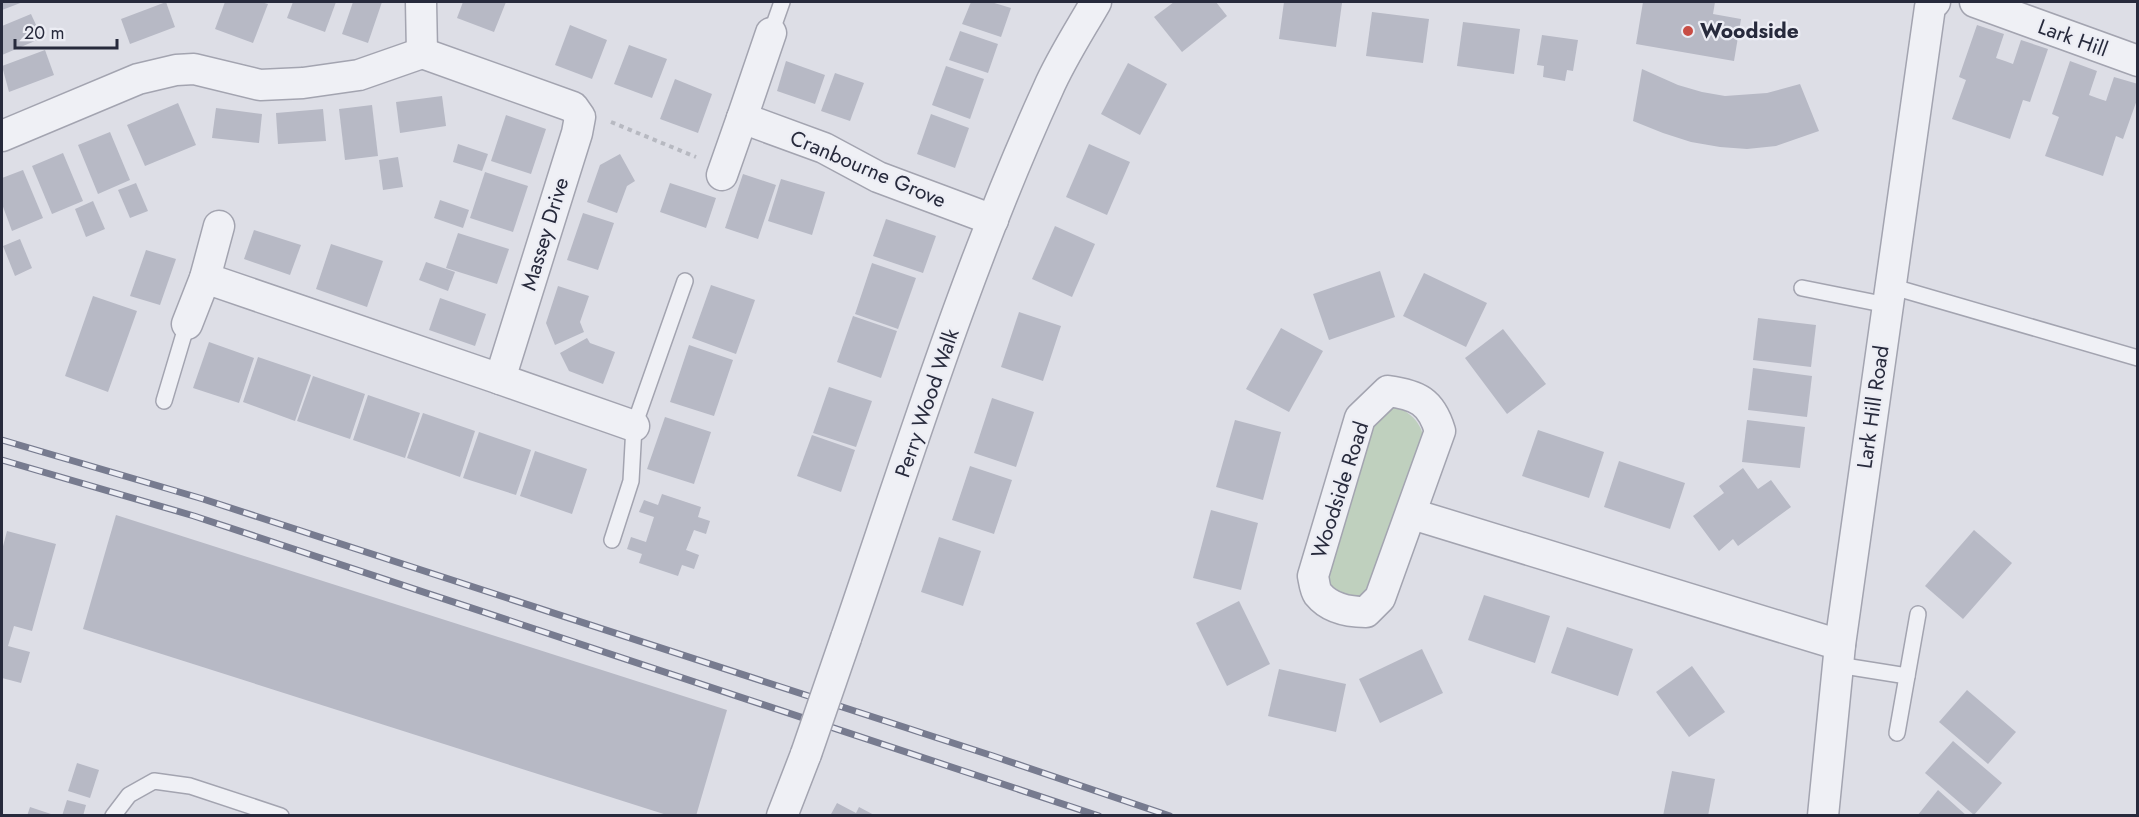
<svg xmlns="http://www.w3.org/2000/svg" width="2139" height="817" font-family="Jost,sans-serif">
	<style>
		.green { fill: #bfd0be }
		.building { fill: #b7b9c5 }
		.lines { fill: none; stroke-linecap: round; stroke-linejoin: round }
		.service-casing { stroke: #a3a4b0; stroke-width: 18 }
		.minor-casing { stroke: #a3a4b0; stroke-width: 33 }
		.path { stroke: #b7b9c1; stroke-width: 4; stroke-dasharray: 4.5 4.5; stroke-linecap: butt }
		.service { stroke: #eff0f5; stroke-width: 15 }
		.minor { stroke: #eff0f5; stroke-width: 30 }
		.rail-casing { stroke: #777b8f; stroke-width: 7 }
		.rail { stroke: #ecedf4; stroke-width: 4.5; stroke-dasharray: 14; stroke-linecap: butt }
		.minor-bridge-casing { stroke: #a3a4b0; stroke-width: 33; stroke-linecap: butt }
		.minor-bridge { stroke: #eff0f5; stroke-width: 30 }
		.poi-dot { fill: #c84d45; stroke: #ecedf4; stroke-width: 2 }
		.labels { text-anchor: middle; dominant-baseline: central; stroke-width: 4.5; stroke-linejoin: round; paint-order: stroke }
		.poi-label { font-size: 21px; font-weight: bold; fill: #272a3c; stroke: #ecedf4; text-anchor: start }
		.street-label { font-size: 21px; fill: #272a3c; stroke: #ecedf4 }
	</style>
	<rect width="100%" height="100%" fill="#dddee6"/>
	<path class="green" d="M1396 405C1412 415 1421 422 1424 440L1370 593 1359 603 1324 590 1377 410Z"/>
	<g class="building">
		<polygon points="2,2 23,2 2,10"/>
		<polygon points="166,2 175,27 130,44 121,19"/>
		<polygon points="225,2 261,2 268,4 253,43 215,29"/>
		<polygon points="293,2 336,2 325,32 287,18"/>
		<polygon points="353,2 382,2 368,43 342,34"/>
		<polygon points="463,2 506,2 494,32 457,18"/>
		<polygon points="971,2 991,2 1011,8 1001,37 962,24"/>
		<polygon points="1174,2 1216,2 1227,16 1182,52 1154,17"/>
		<polygon points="1284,2 1342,3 1336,47 1279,39"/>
		<polygon points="1643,2 1715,2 1713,14 1741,19 1734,61 1636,44"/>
		<polygon points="1372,12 1429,19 1423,63 1366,56"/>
		<polygon points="31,14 42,38 2,55 2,26"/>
		<polygon points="1463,22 1520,29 1514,74 1457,66"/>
		<polygon points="570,25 607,40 592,79 555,65"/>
		<polygon points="1977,25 2004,34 1996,58 2005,61 2013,64 2021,40 2048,49 2030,102 2023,100 2010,139 1952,119 1966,80 1959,77"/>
		<polygon points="960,31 998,44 988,73 949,60"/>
		<polygon points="1542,35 1578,40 1573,71 1567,70 1565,81 1543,77 1544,66 1537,65"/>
		<polygon points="629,45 667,59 652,98 614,84"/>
		<polygon points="45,50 54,75 9,92 2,66"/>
		<polygon points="786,61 825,75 815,104 777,91"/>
		<polygon points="2070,61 2097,71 2089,95 2097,98 2106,101 2114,77 2138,84 2138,97 2123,139 2116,136 2103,176 2045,156 2059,117 2052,114"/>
		<polygon points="1128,63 1167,84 1140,135 1101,114"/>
		<polygon points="946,66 984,79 970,119 932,105"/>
		<polygon points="1642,69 1678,85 1702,92 1725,96 1767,93 1800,84 1819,131 1776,146 1747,149 1720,147 1691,142 1663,133 1633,121"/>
		<polygon points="835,73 864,83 850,121 821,111"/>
		<polygon points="675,79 712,94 698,133 660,119"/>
		<polygon points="442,96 446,126 400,133 396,102"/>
		<polygon points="178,103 196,145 145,166 127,125"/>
		<polygon points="372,105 378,156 345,160 339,109"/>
		<polygon points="216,108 262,114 259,143 212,138"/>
		<polygon points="323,109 326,141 278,144 276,113"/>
		<polygon points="931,114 969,128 955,168 917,154"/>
		<polygon points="506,115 546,129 531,174 491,161"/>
		<polygon points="110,132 130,180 98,194 78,145"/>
		<polygon points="458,144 488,154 482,171 453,162"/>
		<polygon points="1089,144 1130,162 1107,215 1066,197"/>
		<polygon points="63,153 83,201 52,214 32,166"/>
		<polygon points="620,154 635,181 627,186 617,213 587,202 600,165"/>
		<polygon points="398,157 403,187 383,190 379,160"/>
		<polygon points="23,170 43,218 12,231 2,204 2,178"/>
		<polygon points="485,172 528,186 513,232 470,218"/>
		<polygon points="743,174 776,185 758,239 725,228"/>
		<polygon points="781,179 825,192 812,235 768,221"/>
		<polygon points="136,183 148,211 130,218 118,190"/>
		<polygon points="670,183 716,198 706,228 660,212"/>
		<polygon points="440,200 469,210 463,228 434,218"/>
		<polygon points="93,201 105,229 86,237 75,209"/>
		<polygon points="583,213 614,223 598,270 567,260"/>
		<polygon points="886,219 936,236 923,273 873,256"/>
		<polygon points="1055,226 1095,244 1072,297 1032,279"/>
		<polygon points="254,230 301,245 290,275 244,259"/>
		<polygon points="458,233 509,249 497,284 446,268"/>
		<polygon points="20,239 32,268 15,276 3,246"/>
		<polygon points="331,244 383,261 367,307 316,289"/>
		<polygon points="146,250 176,259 160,305 130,296"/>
		<polygon points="426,262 455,272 448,291 419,280"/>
		<polygon points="872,263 916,278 898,329 855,314"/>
		<polygon points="1380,271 1395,317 1329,340 1313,294"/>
		<polygon points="1424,273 1487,303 1466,347 1403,316"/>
		<polygon points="711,285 755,300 736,354 692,338"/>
		<polygon points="558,286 589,296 580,322 584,332 555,345 546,323"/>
		<polygon points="93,296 137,311 108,392 65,376"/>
		<polygon points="440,298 486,314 475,346 429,330"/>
		<polygon points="1019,312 1061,326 1043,381 1001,367"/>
		<polygon points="853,316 897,331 881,378 837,362"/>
		<polygon points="1758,318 1816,325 1811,367 1753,360"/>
		<polygon points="1281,328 1323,351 1289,412 1246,389"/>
		<polygon points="1503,329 1546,384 1507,414 1465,358"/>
		<polygon points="587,338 590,343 615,352 603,384 569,371 560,353"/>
		<polygon points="209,342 254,358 239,403 193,388"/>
		<polygon points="689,345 733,360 714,416 670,402"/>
		<polygon points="258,357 311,375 295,421 243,402"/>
		<polygon points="1753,368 1812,376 1807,417 1748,410"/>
		<polygon points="313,376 365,394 350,439 297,421"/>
		<polygon points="829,387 872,401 856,447 813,433"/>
		<polygon points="368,395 420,413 405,458 353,440"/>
		<polygon points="992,398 1034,412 1016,467 974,453"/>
		<polygon points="423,413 475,431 460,477 407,458"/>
		<polygon points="665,417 711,432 694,484 647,469"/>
		<polygon points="1235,420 1281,432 1263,500 1216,487"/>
		<polygon points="1747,420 1805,427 1800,468 1742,462"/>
		<polygon points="1538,430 1604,452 1589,498 1522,476"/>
		<polygon points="479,432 531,450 516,495 463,478"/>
		<polygon points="812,435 855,450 841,492 797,476"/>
		<polygon points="535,451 587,469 572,514 520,496"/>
		<polygon points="1619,461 1685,483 1670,529 1604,507"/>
		<polygon points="970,466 1012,480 994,534 952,520"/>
		<polygon points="1743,468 1758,489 1771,480 1791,507 1738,546 1733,539 1719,551 1693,516 1724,493 1719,486"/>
		<polygon points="662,494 701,507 698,517 710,521 706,534 694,530 686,550 699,555 694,569 682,565 678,576 639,563 642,554 627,549 631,537 646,542 654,517 639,512 644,500 658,505"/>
		<polygon points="1211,510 1258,523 1241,590 1193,578"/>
		<polygon points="116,515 727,710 696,816 670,816 83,629"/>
		<polygon points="1974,530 2012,563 1963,619 1925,586"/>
		<polygon points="7,531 56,544 32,631 14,626 8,646 30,652 21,683 2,678 2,550"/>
		<polygon points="939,537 981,551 963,606 921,592"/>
		<polygon points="1484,595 1550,616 1535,663 1468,640"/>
		<polygon points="1239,601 1270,664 1227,686 1196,623"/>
		<polygon points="1567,627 1633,649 1618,696 1551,673"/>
		<polygon points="1422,649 1443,693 1380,723 1359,679"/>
		<polygon points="1692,666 1725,712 1689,737 1656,692"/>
		<polygon points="1279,669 1346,684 1336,732 1268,716"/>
		<polygon points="1967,690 2016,732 1988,764 1939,722"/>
		<polygon points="1953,741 2002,783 1974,815 1925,773"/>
		<polygon points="77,763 99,770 90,798 68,791"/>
		<polygon points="1672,771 1715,779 1708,816 1663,816"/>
		<polygon points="1938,790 1967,816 1917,816"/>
		<polygon points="67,800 86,805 83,816 62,816"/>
		<polygon points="837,803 856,813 859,807 876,816 830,816"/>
		<polygon points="30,807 54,815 54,816 27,816"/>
	</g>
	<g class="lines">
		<defs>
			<g id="service">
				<polyline points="771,33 782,2"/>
				<polyline points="1890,286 2138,358"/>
				<polyline points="1802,288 1887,305"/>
				<polyline points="164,401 187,324"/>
				<polyline points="612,540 631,481 634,426 685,281"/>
				<polyline points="1838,665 1907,676"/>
				<polyline points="1897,733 1918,614"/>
				<polyline points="113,816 129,795 154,781 190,786 281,816"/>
			</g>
			<g id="minor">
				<polyline points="421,2 422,53"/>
				<polyline points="1975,2 2138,61"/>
				<polyline points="771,33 742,118 824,148 878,177 993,220"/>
				<polyline points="422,53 573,107 580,117 577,133 500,379 634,426"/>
				<polyline points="2,136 138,79 176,70 194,69 260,85 303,83 359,75 422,53"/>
				<polyline points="722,175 742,118"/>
				<polyline points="205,278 500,379"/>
				<polyline points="187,324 205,278 219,226"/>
				<path d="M1388 391C1417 395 1431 401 1440 431L1380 598 1366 612C1348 612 1330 609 1318 594 1315 590 1314 581 1313 576L1360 418Z"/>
				<polyline points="1412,514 1840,645"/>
				<path d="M846 638C909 454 967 266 1048 89 1061 59 1080 30 1096 2"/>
				<polyline points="782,816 806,754"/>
				<polyline points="1823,816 1840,645 1930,7 1935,2"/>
			</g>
		</defs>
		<use href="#service" class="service-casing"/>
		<use href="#minor" class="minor-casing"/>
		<polyline class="path" points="611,122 696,157"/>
		<use href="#service" class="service"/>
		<use href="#minor" class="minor"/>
		<defs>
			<g id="rail">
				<polyline points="2,440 203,499 993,756 1170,816"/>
				<polyline points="2,460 194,516 1099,816"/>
			</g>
		</defs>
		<use href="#rail" class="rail-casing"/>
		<use href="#rail" class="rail"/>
		<defs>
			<polyline id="minor-bridge" points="806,754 846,638"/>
		</defs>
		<use href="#minor-bridge" class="minor-bridge-casing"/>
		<use href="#minor-bridge" class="minor-bridge"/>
	</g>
	<circle class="poi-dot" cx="1688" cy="31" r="6"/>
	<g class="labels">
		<g class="poi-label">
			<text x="1700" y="31">Woodside</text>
		</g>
		<g class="street-label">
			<text transform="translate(2073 38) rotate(20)">Lark Hill</text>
			<text transform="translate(868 169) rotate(23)">Cranbourne Grove</text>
			<text transform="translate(545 234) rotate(-73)">Massey Drive</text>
			<text transform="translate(927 403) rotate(-71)">Perry Wood Walk</text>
			<text transform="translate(1873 407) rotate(-82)">Lark Hill Road</text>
			<text transform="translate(1340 490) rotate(-72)">Woodside Road</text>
		</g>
	</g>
	<rect width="2139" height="817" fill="none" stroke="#272a3c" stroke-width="6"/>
	<path d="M15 39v9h102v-9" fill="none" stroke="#272a3c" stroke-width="3"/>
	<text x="24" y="39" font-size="18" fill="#272a3c" stroke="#ecedf4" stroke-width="4.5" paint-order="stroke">20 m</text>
</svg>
